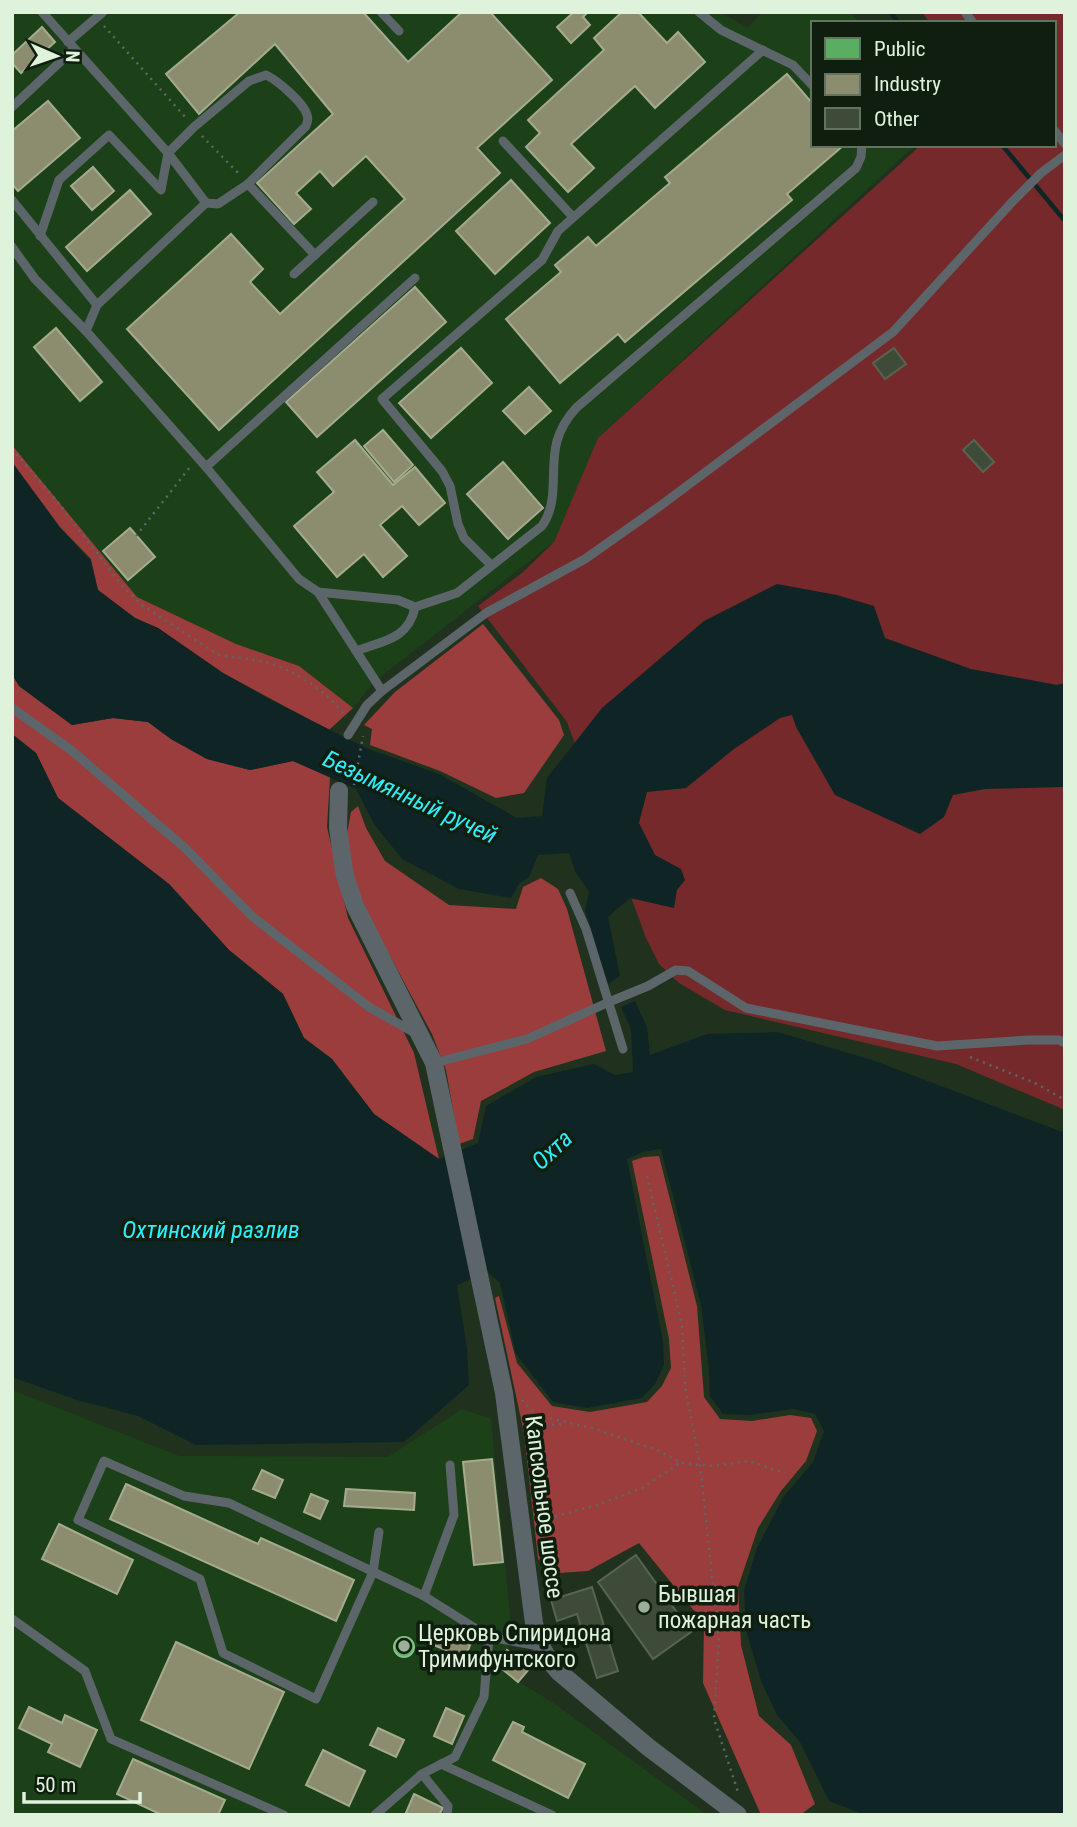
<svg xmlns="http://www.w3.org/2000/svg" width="1077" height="1827" font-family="'Roboto Condensed',sans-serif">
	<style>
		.built { fill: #1c4119 }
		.green { fill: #76292a }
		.forest { fill: #9c3d3d }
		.water { fill: #0f2525 }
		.public { fill: #5aae61; stroke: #82c286; stroke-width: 2 }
		.industry { fill: #8c8c6e; stroke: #a5ab8f; stroke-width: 2 }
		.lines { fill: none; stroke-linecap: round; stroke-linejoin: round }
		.stream { stroke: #0f2525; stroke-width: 4.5 }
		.building { fill: #3f4b39; stroke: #586350; stroke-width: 2 }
		.path { stroke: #5c6865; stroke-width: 2.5; stroke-dasharray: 2 5; stroke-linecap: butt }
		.lane { stroke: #5c666a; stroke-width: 9 }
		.street { stroke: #5c666a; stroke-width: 18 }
		.poi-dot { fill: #9caf9a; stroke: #0f1e0e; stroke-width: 2.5 }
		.labels { text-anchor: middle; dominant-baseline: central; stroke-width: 7; stroke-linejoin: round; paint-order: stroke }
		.street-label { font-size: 23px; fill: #def2dc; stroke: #0f1e0e }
		.poi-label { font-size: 23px; fill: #def2dc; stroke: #0f1e0e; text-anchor: start }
		.water-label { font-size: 24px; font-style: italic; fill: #2deefc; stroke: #0f1e0e }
	</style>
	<rect width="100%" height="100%" fill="#20321e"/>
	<g class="built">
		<polygon points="12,12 720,12 747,28 763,12 850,12 860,23 813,23 813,145 915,145 599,437 554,542 375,681 353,708 299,666 236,644 137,597 12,445"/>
		<polygon points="12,1390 179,1456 388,1457 462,1409 491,1419 511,1627 508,1649 530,1668 519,1682 552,1702 707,1815 12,1815"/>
	</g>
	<polygon class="green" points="922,12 1065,12 1065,1110 956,1064 725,1010 679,983 659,964 646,938 567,722 478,606 522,573 554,542 598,438 921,145 1054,145 1054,23 930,23"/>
	<g class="forest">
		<polygon points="12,445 137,597 236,644 299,666 353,708 329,730 223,673 158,628 135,618 98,590 91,559 60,527 12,462"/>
		<polygon points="483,624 559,720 564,735 524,793 496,798 440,771 370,745 372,729 364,725 395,692"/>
		<polygon points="12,674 19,686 72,725 113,718 148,722 171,739 207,759 250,770 293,761 330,777 327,827 348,918 414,1053 439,1159 374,1114 332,1059 304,1038 283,994 229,950 169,884 58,798 36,753 12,734"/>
		<polygon points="358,806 366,828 385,861 449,905 516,909 523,887 541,878 558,889 567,909 606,1051 534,1072 481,1101 473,1139 459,1144 446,1070 432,1034 371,921 354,882 347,833 351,812"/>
		<polygon points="659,1156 697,1306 704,1397 720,1419 752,1421 790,1415 811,1418 817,1431 806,1461 781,1491 758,1528 738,1587 741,1645 759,1716 791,1745 815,1804 800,1815 761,1815 703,1683 704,1623 639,1543 588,1571 545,1574 538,1558 524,1433 495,1298 499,1296 517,1363 552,1406 590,1412 647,1402 662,1386 671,1368 669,1339 632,1161 644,1157"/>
	</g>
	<g class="water">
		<polygon points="12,462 60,528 90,560 98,590 135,618 158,628 223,673 271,700 366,748 439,774 517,818 542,816 547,778 602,708 704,621 777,584 837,595 874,606 885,638 971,669 1057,685 1065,683 1065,787 985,789 953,795 944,817 920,834 835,795 796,727 792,715 780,718 734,749 686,788 647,792 639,823 655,855 681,869 685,880 677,890 674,908 630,898 608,917 620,976 608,984 585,911 589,891 576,873 569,853 538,855 529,877 519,884 511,898 459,889 402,859 374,824 356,789 293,761 250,770 207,759 171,739 148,722 113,718 72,725 19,686 12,674"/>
		<polygon points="12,734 36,753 58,798 169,884 229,950 283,994 304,1038 332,1059 374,1114 439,1159 478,1143 486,1106 536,1077 594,1064 615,1075 633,1072 631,1029 621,1007 635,1001 647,1027 650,1055 707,1034 778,1032 875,1061 1065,1133 1065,1815 865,1815 829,1801 800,1742 777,1715 761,1681 746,1630 744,1590 757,1548 784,1496 813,1462 824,1431 815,1414 793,1409 750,1415 723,1414 710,1396 709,1370 701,1305 661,1149 643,1152 627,1159 663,1341 664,1365 655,1384 642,1398 587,1408 553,1402 516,1354 500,1283 488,1272 457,1285 467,1349 469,1385 404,1442 196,1445 138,1416 77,1400 12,1377"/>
	</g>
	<circle class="public" cx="404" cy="1647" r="10"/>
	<g class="industry">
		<polygon points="240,12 363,12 408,62 462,12 490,12 552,80 477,148 500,173 219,430 127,329 231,234 263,269 250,282 280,314 405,199 366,156 333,186 320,171 296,193 311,209 294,224 257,183 333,114 275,44 199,114 166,74"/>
		<polygon points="574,12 588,12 583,17 590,25 571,43 557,27"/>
		<polygon points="622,12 638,12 667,43 678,32 705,62 655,108 635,86 571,144 594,168 568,192 526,147 540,133 528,120 604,50 594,38"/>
		<polygon points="42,27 55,42 21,73 12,63 12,55"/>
		<polygon points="787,74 813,104 813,145 844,145 787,194 792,200 625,342 618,334 560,383 506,319 561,272 555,265 588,237 596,246 670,183 665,177"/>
		<polygon points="48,101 80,138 18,191 12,184 12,131"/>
		<polygon points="93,167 114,191 92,210 71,186"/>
		<polygon points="511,180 550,223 495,274 456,231"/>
		<polygon points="130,190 151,214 87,271 66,247"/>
		<polygon points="415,287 446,322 317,437 286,402"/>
		<polygon points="56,328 102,382 80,401 34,347"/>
		<polygon points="461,348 492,383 431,438 399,403"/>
		<polygon points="529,387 551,411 525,434 503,411"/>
		<polygon points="383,430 413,465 394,482 364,446"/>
		<polygon points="355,440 393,485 415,467 445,503 419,525 402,506 380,525 407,556 383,577 364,554 337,577 294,526 334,492 317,472"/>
		<polygon points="503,462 543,508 508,539 467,494"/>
		<polygon points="130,528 155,557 128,580 103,551"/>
		<polygon points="492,1459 503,1562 474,1565 463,1462"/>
		<polygon points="262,1470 283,1480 275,1498 253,1489"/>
		<polygon points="126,1484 258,1544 261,1538 354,1580 336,1621 110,1519"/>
		<polygon points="346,1489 415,1493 414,1510 344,1506"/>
		<polygon points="311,1494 328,1501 320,1519 304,1512"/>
		<polygon points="59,1524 133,1560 117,1594 42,1559"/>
		<polygon points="439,1626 472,1640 465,1658 431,1644"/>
		<polygon points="176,1642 284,1692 249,1769 141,1720"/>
		<polygon points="507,1650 530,1668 518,1682 496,1664"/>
		<polygon points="29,1707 62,1723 65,1715 97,1730 80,1767 48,1752 52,1744 19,1728"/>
		<polygon points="446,1708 464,1716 452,1744 434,1736"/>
		<polygon points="513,1722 524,1727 522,1732 585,1764 568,1798 493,1760"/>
		<polygon points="378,1728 404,1740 396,1757 370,1745"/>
		<polygon points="323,1750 365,1771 349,1806 306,1785"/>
		<polygon points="133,1759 225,1800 218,1815 162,1815 117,1794"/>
		<polygon points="414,1794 443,1808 439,1815 405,1815"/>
	</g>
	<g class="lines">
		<g class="stream">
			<polyline points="890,12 899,23"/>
			<polyline points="1002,145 1065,221"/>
		</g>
	</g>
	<g class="building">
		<polygon points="894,348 906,364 885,379 873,363"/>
		<polygon points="974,440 994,462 983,472 963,450"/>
		<polygon points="636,1555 691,1632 653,1659 598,1582"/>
		<polygon points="592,1587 618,1671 597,1678 577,1614 557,1621 551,1600"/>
	</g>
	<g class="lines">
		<g class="path">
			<polyline points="104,26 186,118"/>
			<polyline points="202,136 241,176"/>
			<path d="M12 449 56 500 124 588 142 605 217 654C232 658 246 658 260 661 293 668 326 690 346 717"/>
			<polyline points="136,536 190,467"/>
			<polyline points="354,785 363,736"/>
			<polyline points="970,1057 1035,1083 1065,1100"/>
			<polyline points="647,1176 682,1325 685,1386 700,1464 719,1640 714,1719 739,1795"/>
			<polyline points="522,1400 536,1415 595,1429 657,1450 681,1463 713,1466 749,1461 785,1473"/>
			<polyline points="524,1427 566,1424"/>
			<polyline points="535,1522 597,1505 642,1488 680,1463"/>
		</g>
		<g class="lane">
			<polyline points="42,12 168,153 206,203 97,305 86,331 206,467 299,579 318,592 398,600 415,607"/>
			<polyline points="381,12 399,31"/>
			<polyline points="699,12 721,30 793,65 813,86"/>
			<polyline points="965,12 973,23"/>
			<polyline points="68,42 103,12"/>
			<polyline points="12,107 74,49"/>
			<polyline points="1054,130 1065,144"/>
			<polyline points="503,141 573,217"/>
			<polyline points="248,184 315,255"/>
			<polyline points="12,200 97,305"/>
			<path d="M40 236 59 180 109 135 161 190 168 153 194 127 249 81 266 75C277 80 304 103 307 115 309 120 307 122 306 126L248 184 218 204 206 203"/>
			<polyline points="12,247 35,279 86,331"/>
			<polyline points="294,274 373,202"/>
			<polyline points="206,467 415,278"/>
			<polyline points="491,565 464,538 458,524 450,486 442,471 382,399 542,260 558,231 763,50"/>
			<polyline points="318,592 382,691"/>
			<path d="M356 651C383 641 409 639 415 607L457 593 542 526C560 500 549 469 557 441 561 427 567 418 576 408L856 168 861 157 862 145"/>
			<polyline points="12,708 71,750 185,848 253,917 369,1007 415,1033"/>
			<polyline points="348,735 367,705 382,691 486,613 585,559 660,506 893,332 1013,201 1041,173 1065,155"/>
			<polyline points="570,893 586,929 623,1049"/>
			<polyline points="434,1063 527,1039 609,1002 648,986 676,970 688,971 746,1008 937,1046 1029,1040 1059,1040 1065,1043"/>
			<polyline points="379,1532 373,1572 316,1699 223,1653 200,1579 78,1520 104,1461 184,1496 229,1503 424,1596 489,1637 539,1646"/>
			<polyline points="424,1596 454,1515 450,1465"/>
			<polyline points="12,1619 85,1671 111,1739 284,1815"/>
			<polyline points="441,1764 552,1815"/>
			<polyline points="422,1774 448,1806 447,1815"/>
			<polyline points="375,1815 422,1774 455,1757 484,1697 489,1637"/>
		</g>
		<path class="street" d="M339 791 338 828 341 850 345 876 355 906 434 1063 504 1393 534 1623C539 1644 545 1657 559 1672L648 1747 738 1815"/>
	</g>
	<g class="poi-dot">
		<circle cx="644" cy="1607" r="7"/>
		<circle cx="404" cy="1646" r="7"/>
	</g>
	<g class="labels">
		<g class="street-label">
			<text transform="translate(544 1507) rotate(83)">Капсюльное шоссе</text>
		</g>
		<g class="poi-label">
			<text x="658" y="1594">Бывшая<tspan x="658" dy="26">пожарная часть</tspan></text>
			<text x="418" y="1633">Церковь Спиридона<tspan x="418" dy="26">Тримифунтского</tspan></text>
		</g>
		<g class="water-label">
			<text transform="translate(410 797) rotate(25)">Безымянный ручей</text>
			<text transform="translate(552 1150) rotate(-43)">Охта</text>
			<text x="211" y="1230">Охтинский разлив</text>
		</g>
	</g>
	<rect width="1077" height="1827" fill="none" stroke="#def2dc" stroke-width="28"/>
	<rect x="811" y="21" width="245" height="126" fill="#0f1e0e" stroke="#627360" stroke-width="2"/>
	<rect x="825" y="38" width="35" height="21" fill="#5aae61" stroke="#627360" stroke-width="2"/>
	<text x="874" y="56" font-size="21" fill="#def2dc">Public</text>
	<rect x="825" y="74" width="35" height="21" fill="#8c8c6e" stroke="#627360" stroke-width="2"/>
	<text x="874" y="91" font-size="21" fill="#def2dc">Industry</text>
	<rect x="825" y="108" width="35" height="21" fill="#3f4b39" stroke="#627360" stroke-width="2"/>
	<text x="874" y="126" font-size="21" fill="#def2dc">Other</text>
	<g transform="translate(56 56) rotate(92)" stroke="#0f1e0e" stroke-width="5" paint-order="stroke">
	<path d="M0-5L12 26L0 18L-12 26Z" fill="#def2dc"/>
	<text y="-10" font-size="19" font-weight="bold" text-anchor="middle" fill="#def2dc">N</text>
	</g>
	<path d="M24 1792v10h116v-10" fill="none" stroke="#def2dc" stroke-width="3.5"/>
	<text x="35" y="1792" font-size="21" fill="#def2dc" stroke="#0f1e0e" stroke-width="5" paint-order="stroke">50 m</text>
</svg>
